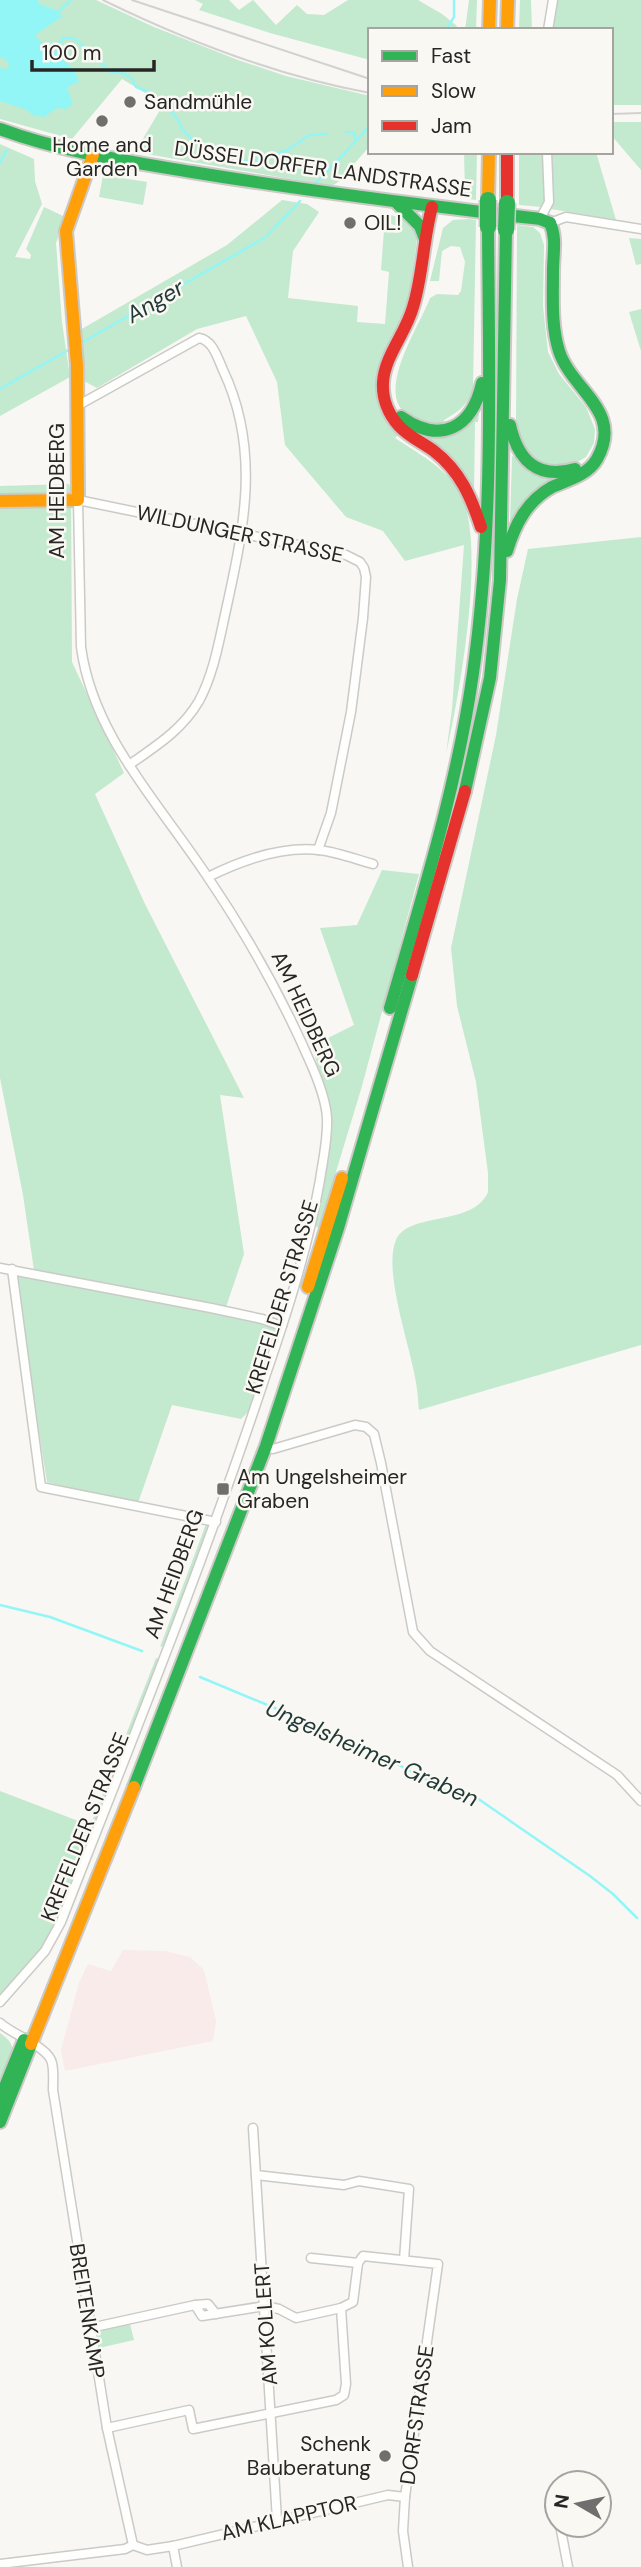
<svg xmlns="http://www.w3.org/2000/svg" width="641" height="2567" font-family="'DM Sans',sans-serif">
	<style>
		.commercial { fill: #f8ebe9 }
		.green { fill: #c3e9ce }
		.water { fill: #93f6f6 }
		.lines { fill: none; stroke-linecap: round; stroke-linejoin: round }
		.stream { stroke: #93f6f6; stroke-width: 2.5 }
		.street-casing { stroke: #cbcac7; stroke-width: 11 }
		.fast-casing { stroke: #cbcac7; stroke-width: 16 }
		.slow-casing { stroke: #cbcac7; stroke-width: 16 }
		.jam-casing { stroke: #cbcac7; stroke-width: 16 }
		.street { stroke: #fefefd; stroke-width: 8 }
		.fast { stroke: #30b455; stroke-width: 12 }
		.slow { stroke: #ff9f0a; stroke-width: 12 }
		.jam { stroke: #e5322d; stroke-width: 12 }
		.tram { stroke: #d1d1d0; stroke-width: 2 }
		.fast-bridge-casing { stroke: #cbcac7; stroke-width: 19; stroke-linecap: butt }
		.fast-bridge { stroke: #30b455; stroke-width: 16 }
		.poi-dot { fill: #706f6d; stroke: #faf8f3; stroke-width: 2.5 }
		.labels { text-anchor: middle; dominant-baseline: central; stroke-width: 5; stroke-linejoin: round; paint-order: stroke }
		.poi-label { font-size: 21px; fill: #272624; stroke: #faf8f3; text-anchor: start }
		.street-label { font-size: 21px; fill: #272624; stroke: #faf8f3 }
		.water-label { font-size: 23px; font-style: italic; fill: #1f3838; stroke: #faf8f3 }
	</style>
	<rect width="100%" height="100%" fill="#f9f7f4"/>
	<polygon class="commercial" points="123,1950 165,1951 190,1957 204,1970 216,2021 213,2041 65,2071 61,2050 79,1983 88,1964 111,1971"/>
	<g class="green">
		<polygon points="0,0 96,0 154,27 238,60 286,76 370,96 370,146 337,183 331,186 135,152 160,110 147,94 122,79 72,139 0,119"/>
		<polygon points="195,0 229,0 239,10 253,0 276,25 297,5 307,14 324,15 348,0 418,0 442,14 457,26 455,30 370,30 370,60 270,33 199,10 203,4"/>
		<polygon points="469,0 477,0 476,30 465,30"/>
		<polygon points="520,0 531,0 532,30 519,30"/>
		<polygon points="555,0 641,0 641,105 611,105 611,30 550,30"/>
		<polygon points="611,122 641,122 641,170 611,135"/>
		<polygon points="0,144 34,159 35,181 42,204 15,257 30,259 31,255 26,249 44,207 65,217 56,243 62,322 70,377 0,416"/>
		<polygon points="464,152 477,152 476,200 469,199 465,194"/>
		<polygon points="519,152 543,152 546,202 542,207 519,205"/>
		<polygon points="550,152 596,152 616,220 551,209"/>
		<polygon points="103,175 147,182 143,205 99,197"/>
		<path d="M282 200 307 204 319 212 293 251 288 298 358 306 357 322 385 324 389 272 381 270 384 230 398 233 400 227 385 222 382 215 384 213 401 218 411 229 415 226 418 231 408 310 381 365 399 434 395 438C417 453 443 466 458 489 489 537 459 697 446 754L452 709 464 545 405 561 383 531 346 517 285 445 277 382 246 316 197 329 97 388 82 380 80 330 227 245Z"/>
		<path d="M469 219 476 220 473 389C468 405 458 412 444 420L445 424C433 426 425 423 414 418 368 401 421 324 430 298L437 294 458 295 461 291 465 262 460 247 451 246 442 251 439 281H430L443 228 453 220Z"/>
		<polygon points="517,225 533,227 540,233 544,245 543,306 548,352 559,374 586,407 595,429 594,443 586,457 574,464 554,469 533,461 516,430"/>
		<polygon points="629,238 641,239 641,264 636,265"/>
		<polygon points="641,309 641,351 629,312"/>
		<polygon points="479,412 478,422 475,422 474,494 413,432"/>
		<polygon points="512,456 564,477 510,522"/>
		<polygon points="69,484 71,491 72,662 124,773 95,794 145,904 244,1098 220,1095 244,1254 226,1307 221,1313 264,1323 276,1330 250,1410 241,1419 172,1405 137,1506 47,1482 31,1383 26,1381 11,1272 35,1277 23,1195 0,1078 0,486"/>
		<path d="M641 537V1345L419 1410C418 1403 418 1396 417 1389 413 1353 382 1272 396 1240 409 1211 473 1227 488 1192V1173L476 1082 457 1006 451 948 496 735 517 599 528 549Z"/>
		<polygon points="382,870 419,874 362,1086 319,1228 315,1226 329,1142 327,1100 312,1046 354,1025 320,928 357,925"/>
		<polygon points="206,1524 209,1530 165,1645 160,1647"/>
		<polygon points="156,1658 161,1660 97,1820 93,1819"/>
		<polygon points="0,1791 94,1827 47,1940 33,1961 0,1994"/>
		<path d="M0 2033C24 2049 9 2063 0 2086Z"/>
		<polygon points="130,2324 134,2340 99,2348 97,2335 99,2331"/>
	</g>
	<polygon class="water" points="0,0 38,0 39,4 54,9 63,16 35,35 43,44 52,42 54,53 59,47 70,53 64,61 74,69 79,81 67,88 73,104 66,109 57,108 44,117 33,115 25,109 0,101 0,68 6,69 10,65 5,59 0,57"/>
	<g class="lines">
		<g class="stream">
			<polyline points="57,13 71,0"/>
			<polyline points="446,30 454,17 454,0"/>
			<polyline points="53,48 64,38 74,38 111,72 123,73 132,79 136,87 149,92 168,107 180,123 182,130 193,140 219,155 244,161 263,159 287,150 310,135 326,134"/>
			<polyline points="346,132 354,133 356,141"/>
			<polyline points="0,162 7,150"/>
			<polyline points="316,183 370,126"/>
			<polyline points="81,343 266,237 300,201"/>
			<polyline points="0,389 72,348"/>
			<polyline points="0,1605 50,1617 142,1651"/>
			<polyline points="200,1677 313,1724 375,1752 449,1792 477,1798 590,1876 613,1894 637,1918"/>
		</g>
		<defs>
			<g id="street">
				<polyline points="548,30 553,0"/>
				<polyline points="540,219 549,202 547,152"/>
				<polyline points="550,223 566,217 641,229"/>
				<path d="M77 406 199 338C213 340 218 359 223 370 261 450 244 528 226 610 219 641 214 673 199 701 182 730 156 746 129 765"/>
				<path d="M208 877C242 860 281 846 319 850 337 852 355 859 373 864"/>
				<polyline points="0,1268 211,1308 262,1319 282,1326"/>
				<polyline points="12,1269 41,1487 216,1522"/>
				<polyline points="266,1446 273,1449 355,1425 366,1427 374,1434 381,1463 413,1632 430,1651 617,1775 641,1801"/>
				<path d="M0 2002 45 1951 61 1922C132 1740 205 1560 266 1374 288 1310 308 1247 320 1180 323 1159 328 1139 327 1118 326 1101 318 1080 311 1064 283 999 247 935 207 876 159 803 93 736 81 647L78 500 346 555 360 562 364 568 366 577 363 618 351 712 331 813 318 850"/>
				<path d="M0 2023C13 2035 49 2047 52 2063 54 2071 53 2082 53 2090L107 2428 133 2545 147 2550 173 2546 388 2495 405 2497"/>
				<polyline points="253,2128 277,2520"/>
				<polyline points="256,2175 344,2185 359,2181 409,2189 404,2260"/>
				<polyline points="311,2258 358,2263"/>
				<polyline points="195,2305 202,2316 265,2306 279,2309 296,2318 341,2308 353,2302 358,2263 363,2256 438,2264 405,2497 403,2531 408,2567"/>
				<polyline points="90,2328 195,2305 208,2304 216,2314"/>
				<polyline points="107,2428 189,2410 193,2429 336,2400 344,2395 346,2384 341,2308"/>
				<polyline points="556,2508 557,2512"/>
				<polyline points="560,2525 568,2567"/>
				<polyline points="173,2546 177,2567"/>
				<polyline points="0,2564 125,2549 133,2545"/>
			</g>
			<g id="fast">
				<path d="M0 129C62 152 127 161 192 172 307 191 424 205 540 219L550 223"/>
				<polyline points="397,203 420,226 425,239"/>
				<path d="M401 417C441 445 472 428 482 383"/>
				<path d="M510 425C518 460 537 480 575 469"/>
				<path d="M507 551C515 524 527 501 552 487 568 480 588 475 597 459 624 411 572 391 559 351 551 326 553 296 553 271 553 254 557 238 550 223"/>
				<polyline points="465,791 490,678 500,580 506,230"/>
				<path d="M390 1008C422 897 457 787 473 673 494 525 489 376 488 227"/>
				<polyline points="134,1787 266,1446 338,1228 412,975"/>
				<polyline points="0,2099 24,2040"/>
				<polyline points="0,2122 31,2044"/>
			</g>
			<g id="slow">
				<polyline points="489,30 490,0"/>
				<polyline points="507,30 508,0"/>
				<polyline points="488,200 489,152"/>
				<polyline points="0,501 78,500 77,365 66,231 93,155"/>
				<polyline points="308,1287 342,1178"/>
				<polyline points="31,2044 134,1787"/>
			</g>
			<g id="jam">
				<polyline points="507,152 507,203"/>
				<path d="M432 207C423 240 423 275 413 307 406 333 385 355 383 382 382 398 388 414 399 426 409 437 422 442 434 451 460 471 471 497 481 527"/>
				<polyline points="412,975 465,791"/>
			</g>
		</defs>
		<use href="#street" class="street-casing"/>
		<use href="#fast" class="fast-casing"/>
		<use href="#slow" class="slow-casing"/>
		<use href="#jam" class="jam-casing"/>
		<use href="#street" class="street"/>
		<use href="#fast" class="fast"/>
		<use href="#slow" class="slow"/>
		<use href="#jam" class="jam"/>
		<g class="tram">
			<path d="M103 0C187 41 277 76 370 93"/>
			<polyline points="132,0 370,79"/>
			<polyline points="611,114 641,113"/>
		</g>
		<defs>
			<g id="fast-bridge">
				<polyline points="488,200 488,227"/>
				<polyline points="506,230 507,203"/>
			</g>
		</defs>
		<use href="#fast-bridge" class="fast-bridge-casing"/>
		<use href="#fast-bridge" class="fast-bridge"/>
	</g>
	<g class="poi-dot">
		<circle cx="130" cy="102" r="7"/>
		<circle cx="102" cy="121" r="7"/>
		<circle cx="350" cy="223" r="7"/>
		<rect x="216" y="1482" width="14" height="14" rx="3.5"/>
		<circle cx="385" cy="2456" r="7"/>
	</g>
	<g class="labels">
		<g class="poi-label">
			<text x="144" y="102">Sandmühle</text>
			<text x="102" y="145" text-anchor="middle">Home and<tspan x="102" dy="24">Garden</tspan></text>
			<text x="364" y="223">OIL!</text>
			<text x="237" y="1477">Am Ungelsheimer<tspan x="237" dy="24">Graben</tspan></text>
			<text x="371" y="2444" text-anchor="end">Schenk<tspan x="371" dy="24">Bauberatung</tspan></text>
		</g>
		<g class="street-label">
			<text transform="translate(323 169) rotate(8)">DÜSSELDORFER LANDSTRASSE</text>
			<text transform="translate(57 491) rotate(-90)">AM HEIDBERG</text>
			<text transform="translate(240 534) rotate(12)">WILDUNGER STRASSE</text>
			<text transform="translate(306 1014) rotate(65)">AM HEIDBERG</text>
			<text transform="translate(282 1297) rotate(-73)">KREFELDER STRASSE</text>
			<text transform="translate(174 1574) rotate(-70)">AM HEIDBERG</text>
			<text transform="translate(85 1827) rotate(-68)">KREFELDER STRASSE</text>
			<text transform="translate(87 2311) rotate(81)">BREITENKAMP</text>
			<text transform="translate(266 2324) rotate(-94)">AM KOLLERT</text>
			<text transform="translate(417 2415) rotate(-82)">DORFSTRASSE</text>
			<text transform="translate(289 2518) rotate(-13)">AM KLAPPTOR</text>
		</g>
		<g class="water-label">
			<text transform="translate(155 301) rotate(-30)">Anger</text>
			<text transform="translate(372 1753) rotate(24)">Ungelsheimer Graben</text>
		</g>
	</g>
	<rect x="368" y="28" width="245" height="126" fill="#faf8f3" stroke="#a6a4a0" stroke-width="2"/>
	<rect x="382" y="51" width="35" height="10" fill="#30b455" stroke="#a6a4a0" stroke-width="2"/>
	<text x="431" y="63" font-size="21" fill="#272624">Fast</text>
	<rect x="382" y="86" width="35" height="10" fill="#ff9f0a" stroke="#a6a4a0" stroke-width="2"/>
	<text x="431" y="98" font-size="21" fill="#272624">Slow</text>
	<rect x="382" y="121" width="35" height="10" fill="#e5322d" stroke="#a6a4a0" stroke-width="2"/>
	<text x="431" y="133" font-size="21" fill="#272624">Jam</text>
	<g transform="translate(578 2504) rotate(279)"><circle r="33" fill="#faf8f3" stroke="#a6a4a0" stroke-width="2"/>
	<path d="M0-5L12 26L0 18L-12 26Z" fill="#706f6d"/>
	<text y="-10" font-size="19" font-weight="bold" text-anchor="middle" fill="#272624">N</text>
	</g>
	<path d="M32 60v10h122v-10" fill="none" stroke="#272624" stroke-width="3.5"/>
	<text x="42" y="60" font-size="21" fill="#272624" stroke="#faf8f3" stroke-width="5" paint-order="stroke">100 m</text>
</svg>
